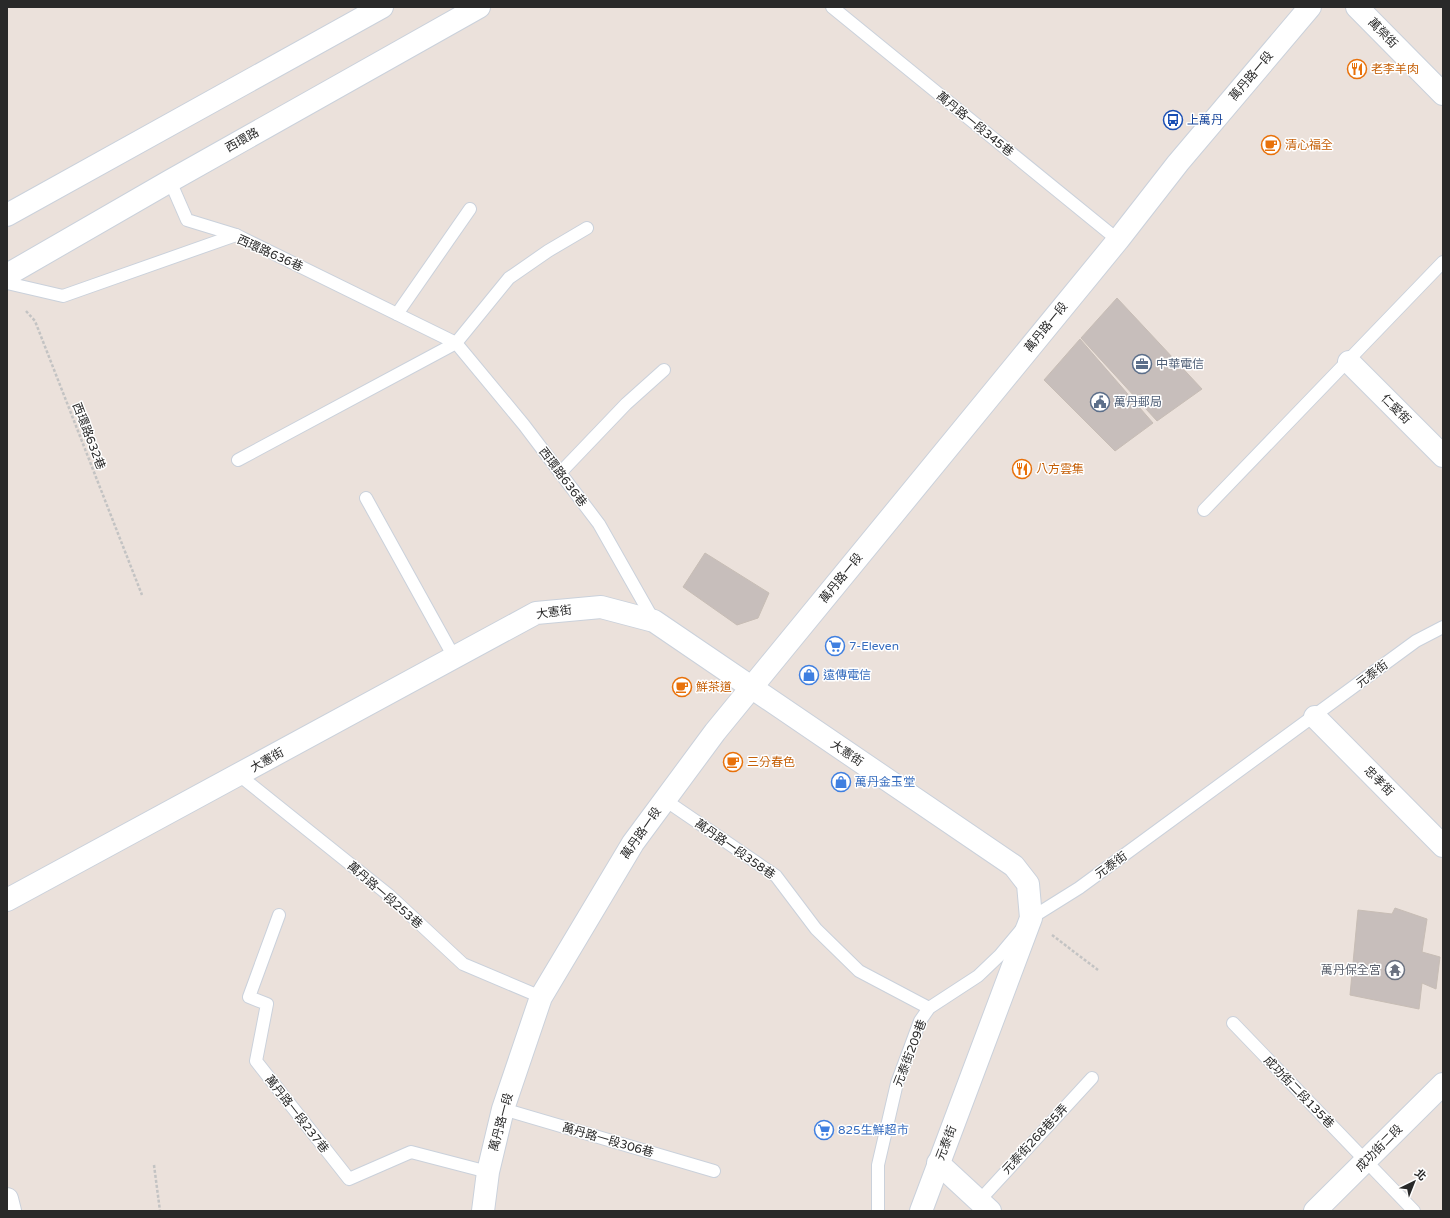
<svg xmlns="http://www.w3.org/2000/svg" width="1450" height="1218" font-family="'Varela Round','Noto Sans TC',sans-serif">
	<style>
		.building { fill: #c7bebb; stroke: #c7bdb5 }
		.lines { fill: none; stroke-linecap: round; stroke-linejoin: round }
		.service-casing { stroke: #cad1db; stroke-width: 14 }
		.minor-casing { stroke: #cad1db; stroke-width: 24 }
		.tertiary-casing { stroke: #cad1db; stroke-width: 24 }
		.secondary-casing { stroke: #cad1db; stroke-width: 24 }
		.path { stroke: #c3c3c3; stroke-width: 2.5; stroke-dasharray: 3 2; stroke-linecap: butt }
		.service { stroke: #fff; stroke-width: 12 }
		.minor { stroke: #fff; stroke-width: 22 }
		.tertiary { stroke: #fff; stroke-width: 22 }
		.secondary { stroke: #fff; stroke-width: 22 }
		.labels { text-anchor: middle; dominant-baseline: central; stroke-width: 3; stroke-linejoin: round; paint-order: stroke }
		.street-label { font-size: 12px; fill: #292929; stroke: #fff }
		.food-label { font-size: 12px; fill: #c56008; stroke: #fff; text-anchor: start }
		.transit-label { font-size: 12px; fill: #164399; stroke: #fff; text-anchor: start }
		.service-label { font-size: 12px; fill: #4e5e75; stroke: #fff; text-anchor: start }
		.shop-label { font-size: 12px; fill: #366cbe; stroke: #fff; text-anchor: start }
		.worship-label { font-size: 12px; fill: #5b616d; stroke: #fff; text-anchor: end }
	</style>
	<rect width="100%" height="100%" fill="#ebe1db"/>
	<g class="building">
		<polygon points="1117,298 1202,389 1157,421 1081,338"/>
		<polygon points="1080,339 1153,423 1115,451 1044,380"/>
		<polygon points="705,553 769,593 758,618 737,625 683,587"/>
		<polygon points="1395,908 1427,919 1422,952 1440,957 1436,989 1422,983 1419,1009 1350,995 1358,910 1392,914"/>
	</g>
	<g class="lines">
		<defs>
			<g id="service">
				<polyline points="832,7 1118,240"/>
				<polyline points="170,181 187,220 236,235"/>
				<polyline points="7,283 63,296 236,235 456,343 524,425 599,524 654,621"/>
				<polyline points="397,314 470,209"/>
				<polyline points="238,460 456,343 509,278 548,251 587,228"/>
				<polyline points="560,473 626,404 664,370"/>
				<polyline points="366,498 454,657"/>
				<polyline points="1204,510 1443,262"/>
				<polyline points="239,775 390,896 463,964 541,997"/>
				<polyline points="665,800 776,876 816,929 859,971 929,1008"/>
				<polyline points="279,915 249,997 267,1004 256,1061 349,1179 411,1152 488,1172"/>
				<polyline points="1233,1023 1414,1211"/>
				<polyline points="503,1109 714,1171"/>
				<polyline points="979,1201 1092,1078"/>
				<polyline points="878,1211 878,1165 897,1083 920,1021 929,1008 978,976 1000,955 1031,918 1079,888 1416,641 1443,627"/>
			</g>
			<g id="minor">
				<polyline points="1357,7 1443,94"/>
				<polyline points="1349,362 1443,456"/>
				<polyline points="1315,717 1443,846"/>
				<polyline points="7,900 536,613 601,607 654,621 1014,866 1028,884 1031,918 921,1211"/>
				<polyline points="938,1163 990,1211"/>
				<polyline points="1315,1211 1443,1084"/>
			</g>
			<g id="tertiary">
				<polyline points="7,215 382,7"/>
				<polyline points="7,275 170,181 479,7"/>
			</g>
			<g id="secondary">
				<polyline points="7,1199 10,1211"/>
				<polyline points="483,1211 488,1172 503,1109 541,997 633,843 715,732 1118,240 1178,163 1310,7"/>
			</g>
		</defs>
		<use href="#service" class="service-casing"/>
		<use href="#minor" class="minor-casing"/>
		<use href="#tertiary" class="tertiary-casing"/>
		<use href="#secondary" class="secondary-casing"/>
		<g class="path">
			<polyline points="26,311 35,321 142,595"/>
			<polyline points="1052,935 1098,970"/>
			<polyline points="154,1165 160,1211"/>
		</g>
		<use href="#service" class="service"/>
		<use href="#minor" class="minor"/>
		<use href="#tertiary" class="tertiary"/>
		<use href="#secondary" class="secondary"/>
	</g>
	<defs>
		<symbol id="restaurant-ring" viewBox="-11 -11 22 22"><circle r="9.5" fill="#fff" stroke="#e8710a" stroke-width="1.5"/><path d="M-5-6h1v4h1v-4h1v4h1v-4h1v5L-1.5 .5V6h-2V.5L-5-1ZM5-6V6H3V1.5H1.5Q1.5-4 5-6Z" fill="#e8710a"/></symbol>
		<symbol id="bus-ring" viewBox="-11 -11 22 22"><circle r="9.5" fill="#fff" stroke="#1a4fb4" stroke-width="1.5"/><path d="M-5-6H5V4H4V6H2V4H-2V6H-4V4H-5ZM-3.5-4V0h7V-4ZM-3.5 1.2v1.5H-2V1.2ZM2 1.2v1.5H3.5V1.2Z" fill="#1a4fb4"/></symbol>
		<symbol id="cafe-ring" viewBox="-11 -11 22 22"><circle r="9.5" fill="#fff" stroke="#e8710a" stroke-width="1.5"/><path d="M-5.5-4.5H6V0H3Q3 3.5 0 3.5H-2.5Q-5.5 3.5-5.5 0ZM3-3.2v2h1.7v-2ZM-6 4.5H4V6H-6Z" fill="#e8710a"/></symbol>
		<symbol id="office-ring" viewBox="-11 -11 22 22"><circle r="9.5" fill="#fff" stroke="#5c6f8a" stroke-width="1.5"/><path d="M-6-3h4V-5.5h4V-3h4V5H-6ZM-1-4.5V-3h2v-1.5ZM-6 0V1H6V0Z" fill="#5c6f8a"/></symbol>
		<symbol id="civic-ring" viewBox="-11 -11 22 22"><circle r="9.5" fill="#fff" stroke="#5c6f8a" stroke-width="1.5"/><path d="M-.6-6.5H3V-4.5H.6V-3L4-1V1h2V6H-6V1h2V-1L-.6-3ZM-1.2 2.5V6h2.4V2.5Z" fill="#5c6f8a"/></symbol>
		<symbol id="supermarket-ring" viewBox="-11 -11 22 22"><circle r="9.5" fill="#fff" stroke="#3f7fe0" stroke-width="1.5"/><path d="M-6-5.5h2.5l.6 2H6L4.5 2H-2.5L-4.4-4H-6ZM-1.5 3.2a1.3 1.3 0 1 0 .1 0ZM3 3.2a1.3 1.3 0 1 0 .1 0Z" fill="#3f7fe0"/></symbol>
		<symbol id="shop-ring" viewBox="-11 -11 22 22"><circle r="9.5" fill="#fff" stroke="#3f7fe0" stroke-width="1.5"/><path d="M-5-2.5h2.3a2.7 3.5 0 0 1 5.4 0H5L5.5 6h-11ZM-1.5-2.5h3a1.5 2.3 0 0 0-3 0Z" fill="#3f7fe0"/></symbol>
		<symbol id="temple-ring" viewBox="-11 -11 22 22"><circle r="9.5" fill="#fff" stroke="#6b7280" stroke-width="1.5"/><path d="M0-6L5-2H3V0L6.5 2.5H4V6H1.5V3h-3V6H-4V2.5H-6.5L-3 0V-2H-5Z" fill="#6b7280"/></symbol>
	</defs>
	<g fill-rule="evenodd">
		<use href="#restaurant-ring" x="1346" y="58" width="22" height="22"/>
		<use href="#bus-ring" x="1162" y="109" width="22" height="22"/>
		<use href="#cafe-ring" x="1260" y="134" width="22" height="22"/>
		<use href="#office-ring" x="1131" y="353" width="22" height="22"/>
		<use href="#civic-ring" x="1089" y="391" width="22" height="22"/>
		<use href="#restaurant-ring" x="1011" y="458" width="22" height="22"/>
		<use href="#supermarket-ring" x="824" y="635" width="22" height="22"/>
		<use href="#shop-ring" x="798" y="664" width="22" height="22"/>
		<use href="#cafe-ring" x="671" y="676" width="22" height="22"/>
		<use href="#cafe-ring" x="722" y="751" width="22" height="22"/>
		<use href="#shop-ring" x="830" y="771" width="22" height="22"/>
		<use href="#temple-ring" x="1384" y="959" width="22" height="22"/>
		<use href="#supermarket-ring" x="813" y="1119" width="22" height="22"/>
	</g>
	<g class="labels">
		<g class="street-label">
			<text transform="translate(1383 33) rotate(46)">萬榮街</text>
			<text transform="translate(1251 76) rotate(-50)">萬丹路一段</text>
			<text transform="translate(975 124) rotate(39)">萬丹路一段345巷</text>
			<text transform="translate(242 140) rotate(-29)">西環路</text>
			<text transform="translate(270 253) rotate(24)">西環路636巷</text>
			<text transform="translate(1046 327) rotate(-51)">萬丹路一段</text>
			<text transform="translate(1396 409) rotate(45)">仁愛街</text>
			<text transform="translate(89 436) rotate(69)">西環路632巷</text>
			<text transform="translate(563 477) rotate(53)">西環路636巷</text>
			<text transform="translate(841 578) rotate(-51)">萬丹路一段</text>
			<text transform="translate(554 612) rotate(-8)">大憲街</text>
			<text transform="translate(1372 674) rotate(-37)">元泰街</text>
			<text transform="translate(847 753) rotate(34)">大憲街</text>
			<text transform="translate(267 760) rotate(-29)">大憲街</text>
			<text transform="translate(1379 781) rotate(45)">忠孝街</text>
			<text transform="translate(641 833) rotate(-55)">萬丹路一段</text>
			<text transform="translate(735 849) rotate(35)">萬丹路一段358巷</text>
			<text transform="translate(1111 865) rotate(-36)">元泰街</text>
			<text transform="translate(385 895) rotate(41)">萬丹路一段253巷</text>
			<text transform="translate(910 1053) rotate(-69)">元泰街209巷</text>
			<text transform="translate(1299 1092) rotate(46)">成功街二段135巷</text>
			<text transform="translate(297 1114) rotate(52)">萬丹路一段237巷</text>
			<text transform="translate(501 1122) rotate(-75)">萬丹路一段</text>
			<text transform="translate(1035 1139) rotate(-47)">元泰街268巷5弄</text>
			<text transform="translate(608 1140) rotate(16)">萬丹路一段306巷</text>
			<text transform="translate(946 1143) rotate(-69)">元泰街</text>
			<text transform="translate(1379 1148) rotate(-45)">成功街二段</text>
		</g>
		<g class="food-label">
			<text x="1371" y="69">老李羊肉</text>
			<text x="1285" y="145">清心福全</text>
			<text x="1036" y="469">八方雲集</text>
			<text x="696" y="687">鮮茶道</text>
			<text x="747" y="762">三分春色</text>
		</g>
		<g class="transit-label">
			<text x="1187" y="120">上萬丹</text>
		</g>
		<g class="service-label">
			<text x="1156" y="364">中華電信</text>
			<text x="1114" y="402">萬丹郵局</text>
		</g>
		<g class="shop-label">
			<text x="849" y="646">7-Eleven</text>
			<text x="823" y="675">遠傳電信</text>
			<text x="855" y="782">萬丹金玉堂</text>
			<text x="838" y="1130">825生鮮超市</text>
		</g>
		<g class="worship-label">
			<text x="1381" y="970">萬丹保全宮</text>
		</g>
	</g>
	<rect width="1450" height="1218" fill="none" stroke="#292929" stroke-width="16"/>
	<g transform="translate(1414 1182) rotate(43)" stroke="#ffffff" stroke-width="3" paint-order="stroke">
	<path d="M0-3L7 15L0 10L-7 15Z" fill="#292929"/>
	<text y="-6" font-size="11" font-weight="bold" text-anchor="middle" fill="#292929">北</text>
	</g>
</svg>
